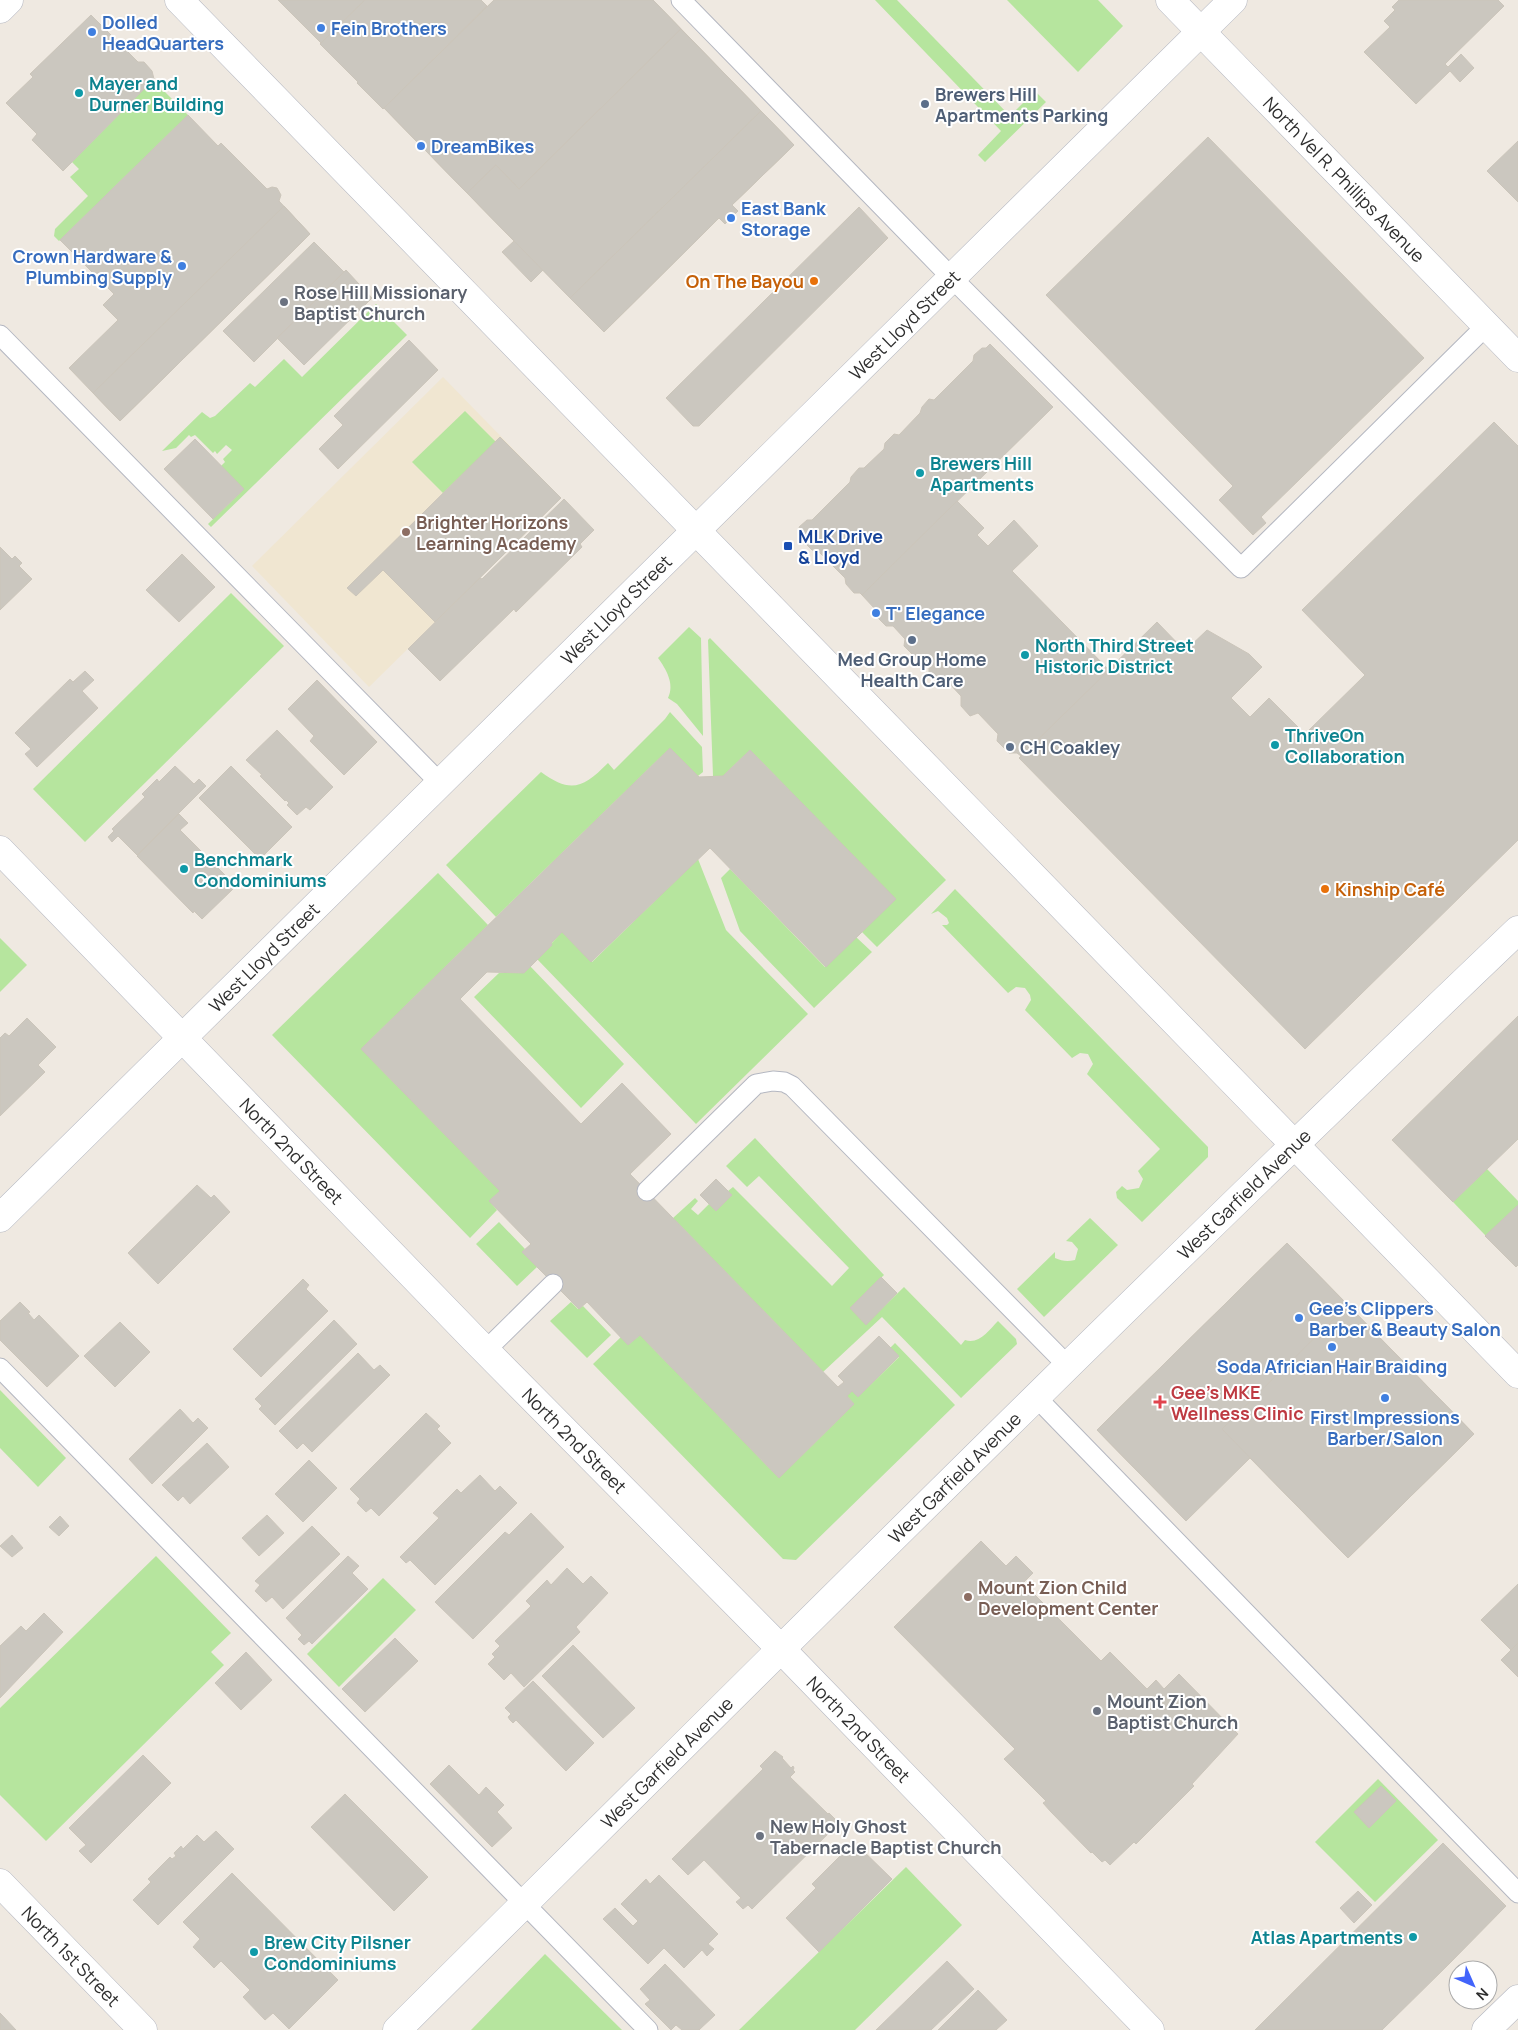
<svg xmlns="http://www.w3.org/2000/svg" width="1518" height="2030" font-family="Manrope,sans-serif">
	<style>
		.education { fill: #f0e6d1 }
		.green { fill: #b6e59e }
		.building { fill: #cbc7bf; stroke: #cbc5ba }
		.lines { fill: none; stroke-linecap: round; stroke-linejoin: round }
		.lane-casing { stroke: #b4b7c1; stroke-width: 21 }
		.street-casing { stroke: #b4b7c1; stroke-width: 29 }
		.secondary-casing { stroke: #b4b7c1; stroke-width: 29 }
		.lane { stroke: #fff; stroke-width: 19 }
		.street { stroke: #fff; stroke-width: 28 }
		.secondary { stroke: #fff; stroke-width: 28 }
		.shop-dot { fill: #3f7fe0; stroke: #fff; stroke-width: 2 }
		.culture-dot { fill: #0f9aa8; stroke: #fff; stroke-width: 2 }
		.service-dot { fill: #5c6f8a; stroke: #fff; stroke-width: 2 }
		.food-dot { fill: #e8710a; stroke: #fff; stroke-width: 2 }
		.worship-dot { fill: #6b7280; stroke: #fff; stroke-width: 2 }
		.education-dot { fill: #8d6e63; stroke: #fff; stroke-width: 2 }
		.transit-dot { fill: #1a4fb4; stroke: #fff; stroke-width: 2 }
		.health-dot { fill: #e0444e; stroke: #fff; stroke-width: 2 }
		.labels { text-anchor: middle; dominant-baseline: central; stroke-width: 4; stroke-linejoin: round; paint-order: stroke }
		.shop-label { font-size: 18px; font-weight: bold; fill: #366cbe; stroke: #fff; text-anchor: start }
		.culture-label { font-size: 18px; font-weight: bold; fill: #0d838f; stroke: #fff; text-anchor: start }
		.service-label { font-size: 18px; font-weight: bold; fill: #4e5e75; stroke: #fff; text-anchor: start }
		.street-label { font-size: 18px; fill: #2e2e2e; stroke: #fff }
		.food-label { font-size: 18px; font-weight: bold; fill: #c56008; stroke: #fff; text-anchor: end }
		.worship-label { font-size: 18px; font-weight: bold; fill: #5b616d; stroke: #fff; text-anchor: start }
		.education-label { font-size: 18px; font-weight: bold; fill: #785e54; stroke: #fff; text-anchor: start }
		.transit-label { font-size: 18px; font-weight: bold; fill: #164399; stroke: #fff; text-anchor: start }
		.health-label { font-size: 18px; font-weight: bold; fill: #be3a42; stroke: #fff; text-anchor: start }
	</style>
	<rect width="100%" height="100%" fill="#efe9e1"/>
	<polygon class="education" points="443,377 561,498 369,687 252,566"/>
	<g class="green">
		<polygon points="875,0 897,0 1010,116 1035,91 1046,102 985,162 978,155 1001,131"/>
		<polygon points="1007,0 1098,0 1123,26 1078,72"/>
		<polygon points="153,80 188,115 59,241 54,236 55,229 88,196 70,177 79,169 72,162"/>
		<polygon points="376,304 407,335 211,527 208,524 244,489 221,466 225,462 223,459 232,450 226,445 217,454 215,451 213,453 195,435 191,437 189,435 176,448 162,451 202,412 210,418 215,416 250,383 255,387 284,359 302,377"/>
		<polygon points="465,411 496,442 443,493 412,462"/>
		<polygon points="231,593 284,646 85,842 33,789"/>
		<path d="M689 627 701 638 703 736 677 704 668 698C675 684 666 669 658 658Z"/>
		<polygon points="710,638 946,880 877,947 862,932 895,899 750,750 723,776 713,776 708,640"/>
		<path d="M670 712 702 747 703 772 698 776 670 748 496 917 446 865 541 772C571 794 583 788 608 763L614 770 665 719Z"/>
		<polygon points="698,859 726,930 808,1014 696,1124 537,959 562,932 592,962"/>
		<polygon points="730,869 825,967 856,937 872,952 814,1008 740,931 721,878"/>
		<polygon points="438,873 488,925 361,1049 500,1191 489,1201 497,1210 470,1238 272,1035"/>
		<polygon points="955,889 1208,1147 1208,1157 1142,1222 1117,1198 1116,1192 1122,1186 1127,1190 1139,1188 1143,1179 1138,1171 1160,1149 1087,1074 1093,1064 1088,1054 1080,1053 1072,1058 1025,1010 1031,1000 1030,995 1025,988 1016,987 1008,993 942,925 947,925 949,923 947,918 938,911 931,914"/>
		<polygon points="0,938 27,965 0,992"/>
		<polygon points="530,966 624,1064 581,1108 474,997 499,973 523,973"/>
		<path d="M755 1138 884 1275 850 1308 866 1324 904 1287 961 1345 965 1340C979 1345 989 1330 998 1321L1016 1339 1017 1344 961 1398 882 1317 823 1372 673 1218 695 1198 698 1201 691 1209 698 1215 709 1204 732 1195 728 1191 733 1187 832 1286 849 1268 759 1176 747 1187 726 1166Z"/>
		<polygon points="1487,1169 1518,1201 1518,1205 1486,1236 1453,1202"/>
		<path d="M1090 1218 1118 1245 1044 1317 1017 1289 1055 1252V1258C1062 1261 1067 1262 1075 1260L1078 1249 1072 1242 1066 1241Z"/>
		<polygon points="499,1222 525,1249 522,1252 537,1267 517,1286 476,1244"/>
		<polygon points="571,1302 578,1309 583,1306 611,1335 587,1358 550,1321"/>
		<polygon points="640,1335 779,1478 854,1404 847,1396 852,1391 858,1397 899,1357 890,1348 895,1343 955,1405 796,1560 783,1559 593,1364 621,1337 628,1345"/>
		<polygon points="0,1390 66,1458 38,1487 0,1448"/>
		<polygon points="156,1556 231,1633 211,1652 224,1665 46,1841 0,1795 0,1708"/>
		<polygon points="383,1578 416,1610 339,1687 307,1654"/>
		<polygon points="1378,1779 1438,1840 1375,1902 1315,1842"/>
		<polygon points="906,1867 962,1925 855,2030 739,2030"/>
		<polygon points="545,1954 622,2030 471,2030"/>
	</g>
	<g class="building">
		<polygon points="278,0 365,0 321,43"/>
		<polygon points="365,0 481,0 487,6 383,109 357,83 358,82 320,44"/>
		<polygon points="494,0 653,0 794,145 732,205 738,211 725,224 719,218 604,332 543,270 531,282 502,252 514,241 384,108"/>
		<polygon points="494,0 653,0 681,29 519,189 496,165 467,193 384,108"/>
		<polygon points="1399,0 1498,0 1504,6 1445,64 1448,67 1461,54 1474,68 1460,82 1450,71 1416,104 1364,52 1390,27 1384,21 1395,10 1392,7"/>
		<polygon points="91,15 138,62 144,62 152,71 154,79 63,171 32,140 37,134 6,103 33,77 30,74"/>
		<polygon points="681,29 761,111 570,298 467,193 496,165 519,189"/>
		<polygon points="761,111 794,145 732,205 738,211 725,224 719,218 604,332 570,298"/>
		<polygon points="188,115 218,146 221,143 267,189 272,187 277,188 281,195 279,201 310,234 120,421 69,368 118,320 103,305 114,294 60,240"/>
		<polygon points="1208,137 1424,358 1261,517 1266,523 1253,535 1219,500 1233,486 1046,295"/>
		<polygon points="1518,141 1518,202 1487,171"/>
		<polygon points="284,206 310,234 120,421 93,393"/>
		<polygon points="859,207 888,238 699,426 693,426 666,398"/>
		<polygon points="314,242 344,272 254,362 223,331"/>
		<polygon points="346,270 372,298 304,365 277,338"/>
		<polygon points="409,340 438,370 338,469 319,449 343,425 334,416"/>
		<polygon points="990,344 1053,407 862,595 860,593 854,593 846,584 845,578 818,551 812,550 803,541 799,527 807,520 812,520 850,482 851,477 859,468 864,468 884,449 885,443 894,434 899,435 920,413 922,407 929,399 934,400 973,361 974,355 982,348 986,348"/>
		<polygon points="1494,422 1518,446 1518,840 1305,1049 1019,758 1157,622 1185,651 1207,630 1249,654 1262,667 1231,698 1250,717 1269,698 1305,734 1365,675 1302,610"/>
		<polygon points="500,437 561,498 435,622 383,570 356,596 347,588"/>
		<polygon points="195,439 244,489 213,519 164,469"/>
		<polygon points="564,499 594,530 580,544 582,547 516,612 514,609 440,681 408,649 480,578 482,579"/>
		<polygon points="957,501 984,528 977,535 988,546 1014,520 1038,546 1012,571 1109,670 1021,756 1017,753 1009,753 997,741 998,734 978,713 970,716 961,706 961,696 947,681 938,683 929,674 929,663 922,656 915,657 904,646 905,639 893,626 886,626 876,616 875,609 862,595"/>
		<polygon points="0,547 12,559 15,556 22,563 19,566 32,579 0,610"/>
		<polygon points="182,554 215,587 179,622 146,590"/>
		<polygon points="85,671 94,680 82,691 98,708 37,767 25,754 31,749 15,733 70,679 73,682"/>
		<polygon points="317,680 377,742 344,775 310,741 314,736 288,709"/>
		<polygon points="277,730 333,787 310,810 306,807 297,815 287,805 289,803 286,800 285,801 260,776 262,775 246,760"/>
		<polygon points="670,748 699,777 723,776 750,750 896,899 826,967 710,848 591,962 562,932 551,943 552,945 524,973 487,972 460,999 581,1124 622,1083 671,1134 630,1174 838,1387 844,1382 838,1376 879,1336 899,1356 858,1397 852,1391 847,1396 854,1404 779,1478 640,1335 628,1345 587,1302 579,1309 522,1252 531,1244 489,1201 500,1191 361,1049"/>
		<polygon points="175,766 194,784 199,779 206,786 137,855 118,836 112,842 108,837 114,831 112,829 145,797 142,794 157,779 159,782"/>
		<polygon points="231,766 292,827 260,859 199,798"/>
		<polygon points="179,814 188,823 180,830 228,878 226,880 234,888 202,919 194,911 193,913 137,856"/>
		<polygon points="1518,1016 1518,1139 1453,1202 1392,1140"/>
		<polygon points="27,1018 56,1047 38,1065 45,1072 0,1116 0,1038 5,1033 9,1036"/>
		<polygon points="716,1179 732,1195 716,1211 700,1195"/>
		<polygon points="197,1185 211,1198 214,1195 230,1212 158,1284 128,1253"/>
		<polygon points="1518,1205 1518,1265 1516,1267 1485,1236"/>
		<polygon points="1287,1243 1348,1305 1158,1492 1097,1430"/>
		<polygon points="1287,1243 1474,1434 1348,1558 1250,1458 1186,1521 1097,1430"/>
		<polygon points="881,1277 897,1293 866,1325 850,1308"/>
		<polygon points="303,1279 309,1285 306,1289 328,1311 261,1377 233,1349"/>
		<polygon points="20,1302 30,1312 28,1313 34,1320 39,1315 79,1356 47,1387 0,1340 0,1321"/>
		<polygon points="1348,1305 1474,1434 1348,1558 1222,1429"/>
		<polygon points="334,1320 357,1344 275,1425 259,1409 262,1406 255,1399"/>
		<polygon points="120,1322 150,1352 115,1387 84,1356"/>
		<polygon points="358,1353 374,1370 380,1365 390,1375 312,1452 303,1443 297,1449 279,1431"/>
		<polygon points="180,1409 193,1423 198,1418 208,1428 152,1484 129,1459"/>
		<polygon points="426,1413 440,1426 437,1429 451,1443 379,1516 371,1508 366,1512 357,1503 360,1499 350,1489"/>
		<polygon points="207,1443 229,1467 190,1504 183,1496 178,1501 162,1485"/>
		<polygon points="309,1460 337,1488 303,1522 275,1494"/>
		<polygon points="480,1475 495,1491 500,1486 517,1503 435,1585 410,1560 406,1563 400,1557 439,1518 433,1513 457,1489 461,1493"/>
		<polygon points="531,1513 564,1547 473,1639 435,1602 505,1532 509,1535"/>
		<polygon points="267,1515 284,1533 259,1556 242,1538"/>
		<polygon points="60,1516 69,1526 59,1536 49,1527"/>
		<polygon points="312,1526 340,1554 283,1609 272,1597 266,1602 255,1591 260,1585 255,1581"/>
		<polygon points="12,1535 23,1548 12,1557 0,1546"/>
		<polygon points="981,1541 1006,1566 1016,1556 1033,1573 1023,1583 1101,1661 1110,1652 1147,1689 1156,1680 1164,1689 1179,1674 1238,1734 1192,1784 1194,1786 1136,1844 1134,1842 1110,1865 1105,1860 1102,1862 1092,1852 1091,1853 1051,1812 1043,1803 1046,1801 1004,1759 1015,1749 894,1627"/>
		<polygon points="348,1556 359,1566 352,1573 368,1589 312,1644 309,1641 304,1645 298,1639 302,1635 286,1618"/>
		<polygon points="567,1568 583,1584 591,1576 608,1593 576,1627 580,1632 524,1687 511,1673 504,1680 488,1664 495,1657 492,1654 500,1646 495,1641 531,1606 526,1601 547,1580 551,1585"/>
		<polygon points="1518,1584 1518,1643 1511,1650 1481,1620"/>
		<polygon points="44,1613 63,1632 0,1698 0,1646 21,1626 26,1631"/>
		<polygon points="395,1638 418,1661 365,1712 342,1689"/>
		<polygon points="1518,1643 1518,1677 1501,1660"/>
		<polygon points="573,1645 635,1708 603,1738 542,1676"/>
		<polygon points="246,1652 272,1680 241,1710 215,1683"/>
		<polygon points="533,1681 594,1743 566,1771 516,1720 513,1723 510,1720 508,1717 511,1714 505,1708"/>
		<polygon points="775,1751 783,1757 782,1758 791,1768 793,1766 794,1768 793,1770 795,1772 790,1777 828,1814 829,1813 838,1822 838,1824 752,1909 748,1905 743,1909 736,1902 741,1898 704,1860 688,1875 672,1859 763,1769 760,1766"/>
		<polygon points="143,1755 171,1783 91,1863 79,1851 86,1845 69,1828"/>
		<polygon points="449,1765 479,1795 486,1787 504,1805 497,1812 512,1828 492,1847 430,1784"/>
		<polygon points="1381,1786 1396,1801 1369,1828 1354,1812"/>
		<polygon points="345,1794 428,1877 394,1911 311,1827"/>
		<polygon points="216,1831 234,1849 158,1925 133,1900 151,1882 148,1879 170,1857 172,1859 176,1856 174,1853 181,1846 183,1849 197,1835 204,1842"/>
		<polygon points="854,1842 892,1879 819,1952 786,1918 816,1888 812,1884"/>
		<polygon points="1443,1843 1506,1906 1449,1964 1382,2030 1255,2030"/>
		<polygon points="232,1873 338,1980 289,2029 273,2013 265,2020 243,1997 250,1990 221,1961 214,1968 193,1947 200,1939 183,1922"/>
		<polygon points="659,1875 718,1934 708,1944 714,1949 707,1956 702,1950 684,1968 664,1948 648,1964 603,1919 615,1908 633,1926 638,1921 621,1904 646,1879 650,1884"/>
		<polygon points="1358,1891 1372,1905 1354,1923 1340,1908"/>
		<polygon points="947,1961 974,1989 931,2030 876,2030"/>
		<polygon points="665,1964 715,2015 699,2030 682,2030 676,2025 671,2030 645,2004 650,2000 640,1989"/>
		<polygon points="978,1990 1007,2020 996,2030 938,2030"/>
		<polygon points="0,2013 2,2015 16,2030 0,2030"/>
	</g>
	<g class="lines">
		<defs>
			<g id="lane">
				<polyline points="681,0 951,277 1241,568 1486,326"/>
				<polyline points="0,335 440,783"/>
				<polyline points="647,1191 756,1084 773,1081 784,1082 792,1086 1068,1366"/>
				<polyline points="485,1351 553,1284"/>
				<polyline points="0,1368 648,2030"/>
				<polyline points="1036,1397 1518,1893"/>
			</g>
			<g id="street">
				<path id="s1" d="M1170 0 1518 358"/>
				<polyline points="0,9 9,0"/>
				<path id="s2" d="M0 850 474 1339 781 1649 1150 2030"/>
				<path id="s3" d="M0 1218 1233 0"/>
				<path id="s4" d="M0 1883 143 2030"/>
				<path id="s5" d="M397 2030C769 1661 1139 1291 1518 930"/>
			</g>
			<g id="secondary">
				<polyline points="179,0 1518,1374"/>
				<polyline points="1486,2030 1518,1999"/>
			</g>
		</defs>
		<use href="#lane" class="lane-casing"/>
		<use href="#street" class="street-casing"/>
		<use href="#secondary" class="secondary-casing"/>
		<use href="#lane" class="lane"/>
		<use href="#street" class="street"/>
		<use href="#secondary" class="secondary"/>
	</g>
	<g class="shop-dot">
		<circle cx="321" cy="28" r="5"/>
		<circle cx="92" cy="32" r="5"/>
		<circle cx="421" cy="146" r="5"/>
		<circle cx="731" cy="218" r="5"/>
		<circle cx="182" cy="266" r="5"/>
		<circle cx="876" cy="613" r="5"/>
		<circle cx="1299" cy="1318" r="5"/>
		<circle cx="1332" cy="1347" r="5"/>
		<circle cx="1385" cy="1398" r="5"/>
	</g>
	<g class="culture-dot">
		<circle cx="79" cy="93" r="5"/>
		<circle cx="920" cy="473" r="5"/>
		<circle cx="1025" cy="655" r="5"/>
		<circle cx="1275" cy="745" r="5"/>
		<circle cx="184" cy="869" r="5"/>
		<circle cx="1413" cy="1937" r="5"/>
		<circle cx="254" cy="1952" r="5"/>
	</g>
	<g class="service-dot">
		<circle cx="925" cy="104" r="5"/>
		<circle cx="912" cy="640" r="5"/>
		<circle cx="1010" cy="747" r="5"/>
	</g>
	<g class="food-dot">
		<circle cx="814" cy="281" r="5"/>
		<circle cx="1325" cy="889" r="5"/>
	</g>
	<g class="worship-dot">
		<circle cx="284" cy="302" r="5"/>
		<circle cx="1097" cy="1711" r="5"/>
		<circle cx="760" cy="1836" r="5"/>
	</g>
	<g class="education-dot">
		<circle cx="406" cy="532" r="5"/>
		<circle cx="968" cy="1597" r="5"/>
	</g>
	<rect class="transit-dot" x="783" y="541" width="10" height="10" rx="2.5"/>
	<path class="health-dot" d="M1157.5 1394.5h5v5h5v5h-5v5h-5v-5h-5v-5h5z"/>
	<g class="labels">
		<g class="shop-label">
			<text x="102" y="22">Dolled<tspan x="102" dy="21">HeadQuarters</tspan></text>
			<text x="331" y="28">Fein Brothers</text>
			<text x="431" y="146">DreamBikes</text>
			<text x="741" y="208">East Bank<tspan x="741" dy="21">Storage</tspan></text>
			<text x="172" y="256" text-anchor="end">Crown Hardware &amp;<tspan x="172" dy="21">Plumbing Supply</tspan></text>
			<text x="886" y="613">T' Elegance</text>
			<text x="1309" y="1308">Gee's Clippers<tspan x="1309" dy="21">Barber &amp; Beauty Salon</tspan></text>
			<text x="1332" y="1366" text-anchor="middle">Soda Africian Hair Braiding</text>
			<text x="1385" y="1417" text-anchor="middle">First Impressions<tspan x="1385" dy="21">Barber/Salon</tspan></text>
		</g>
		<g class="culture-label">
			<text x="89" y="83">Mayer and<tspan x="89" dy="21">Durner Building</tspan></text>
			<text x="930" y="463">Brewers Hill<tspan x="930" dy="21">Apartments</tspan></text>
			<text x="1035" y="645">North Third Street<tspan x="1035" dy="21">Historic District</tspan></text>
			<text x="1285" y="735">ThriveOn<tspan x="1285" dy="21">Collaboration</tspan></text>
			<text x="194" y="859">Benchmark<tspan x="194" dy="21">Condominiums</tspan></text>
			<text x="1403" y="1937" text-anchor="end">Atlas Apartments</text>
			<text x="264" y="1942">Brew City Pilsner<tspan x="264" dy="21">Condominiums</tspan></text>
		</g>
		<g class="service-label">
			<text x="935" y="94">Brewers Hill<tspan x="935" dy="21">Apartments Parking</tspan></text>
			<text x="912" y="659" text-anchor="middle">Med Group Home<tspan x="912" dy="21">Health Care</tspan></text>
			<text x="1020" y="747">CH Coakley</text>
		</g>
		<g class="street-label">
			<text stroke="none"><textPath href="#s1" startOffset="250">North Vel R. Phillips Avenue</textPath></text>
			<text stroke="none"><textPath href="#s3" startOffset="1271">West Lloyd Street</textPath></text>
			<text stroke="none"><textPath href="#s3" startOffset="866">West Lloyd Street</textPath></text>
			<text stroke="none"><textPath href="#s3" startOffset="371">West Lloyd Street</textPath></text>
			<text stroke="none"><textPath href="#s2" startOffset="419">North 2nd Street</textPath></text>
			<text stroke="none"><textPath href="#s5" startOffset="1190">West Garfield Avenue</textPath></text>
			<text stroke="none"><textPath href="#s2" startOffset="824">North 2nd Street</textPath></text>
			<text stroke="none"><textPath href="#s5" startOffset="785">West Garfield Avenue</textPath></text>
			<text stroke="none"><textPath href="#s2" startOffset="1229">North 2nd Street</textPath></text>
			<text stroke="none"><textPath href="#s5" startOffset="380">West Garfield Avenue</textPath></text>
			<text stroke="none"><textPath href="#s4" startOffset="102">North 1st Street</textPath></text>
		</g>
		<g class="food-label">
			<text x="804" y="281">On The Bayou</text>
			<text x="1335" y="889" text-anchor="start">Kinship Café</text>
		</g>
		<g class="worship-label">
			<text x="294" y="292">Rose Hill Missionary<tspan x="294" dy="21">Baptist Church</tspan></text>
			<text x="1107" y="1701">Mount Zion<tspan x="1107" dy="21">Baptist Church</tspan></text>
			<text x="770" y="1826">New Holy Ghost<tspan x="770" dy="21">Tabernacle Baptist Church</tspan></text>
		</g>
		<g class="education-label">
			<text x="416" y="522">Brighter Horizons<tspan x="416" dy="21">Learning Academy</tspan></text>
			<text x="978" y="1587">Mount Zion Child<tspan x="978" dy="21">Development Center</tspan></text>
		</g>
		<g class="transit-label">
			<text x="798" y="536">MLK Drive<tspan x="798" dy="21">&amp; Lloyd</tspan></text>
		</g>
		<g class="health-label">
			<text x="1171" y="1392">Gee’s MKE<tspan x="1171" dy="21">Wellness Clinic</tspan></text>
		</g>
	</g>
	<g transform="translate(1473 1985) rotate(135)"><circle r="24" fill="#ffffff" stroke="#ababab"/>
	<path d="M0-4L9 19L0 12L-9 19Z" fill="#4264fb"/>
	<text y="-8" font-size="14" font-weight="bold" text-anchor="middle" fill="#2e2e2e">N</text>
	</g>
</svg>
